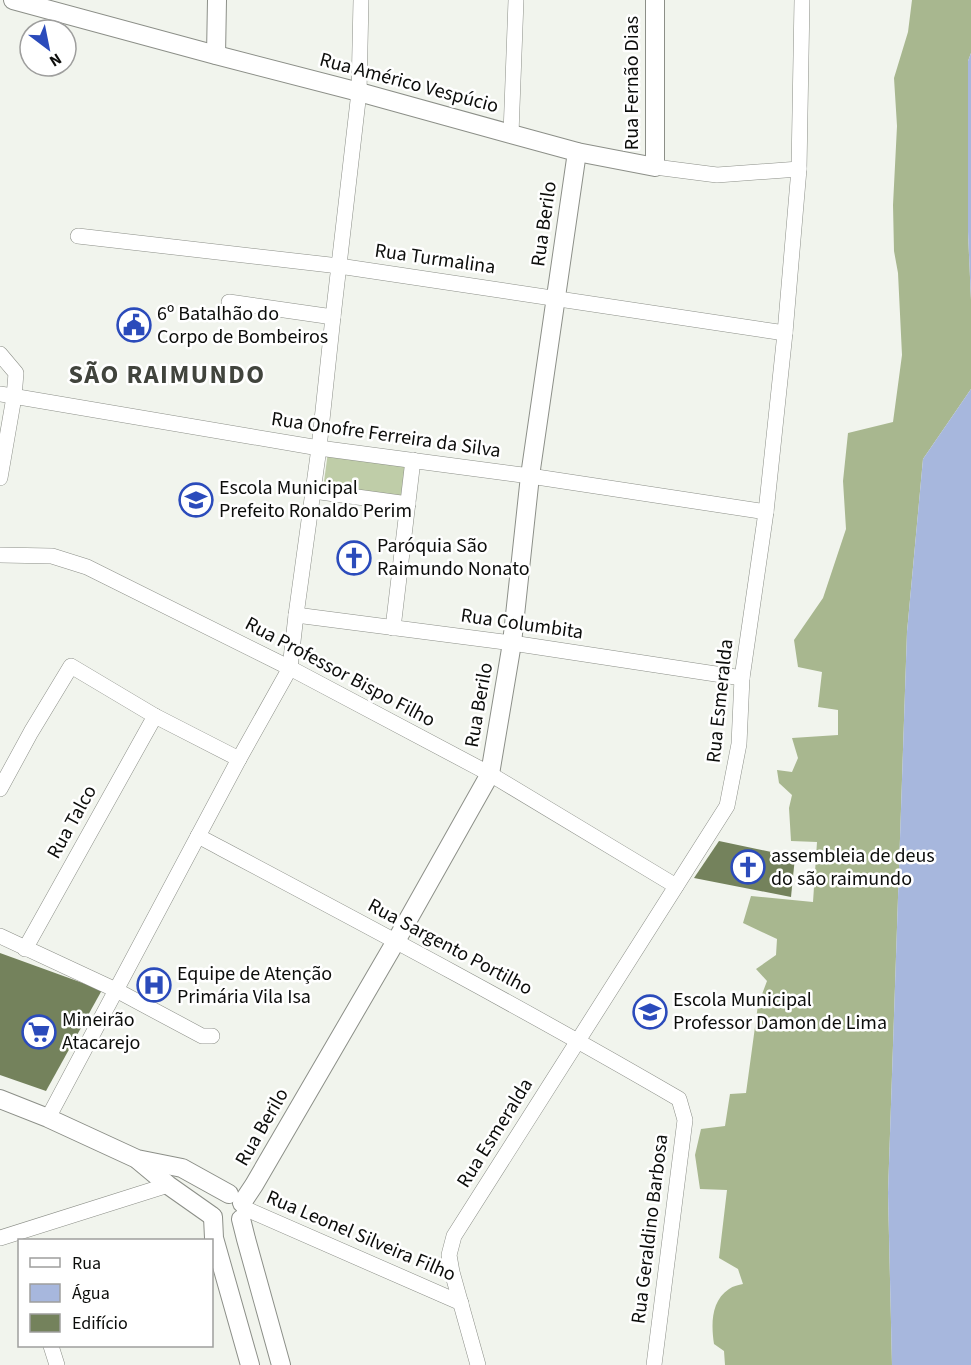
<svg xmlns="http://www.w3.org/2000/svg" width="971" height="1365" font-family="'Source Sans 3',sans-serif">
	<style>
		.green { fill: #bfcda8 }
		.forest { fill: #a8b78f }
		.water { fill: #a7b7dd }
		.building { fill: #74825c }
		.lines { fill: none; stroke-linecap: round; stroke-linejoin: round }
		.minor-casing { stroke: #8c8f88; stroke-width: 16 }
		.tertiary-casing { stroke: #8c8f88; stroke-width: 20 }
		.minor { stroke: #fff; stroke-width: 15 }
		.tertiary { stroke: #fff; stroke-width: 18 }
		.labels { text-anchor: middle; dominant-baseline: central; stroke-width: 5; stroke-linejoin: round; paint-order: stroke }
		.street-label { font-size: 20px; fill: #0c0d0b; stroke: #fff }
		.poi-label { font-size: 20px; fill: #0c0d0b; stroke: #fff; text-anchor: start }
		.district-label { font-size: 26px; font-weight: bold; letter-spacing: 1.5px; fill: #41443d; stroke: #fff }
	</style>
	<rect width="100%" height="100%" fill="#f1f4ed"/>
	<polygon class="green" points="328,452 411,462 406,502 323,489"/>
	<path class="forest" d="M912 0H971V53L968 61V232L971 300V389L923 459 907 632 888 1193 892 1365H725L724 1351 714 1344C711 1324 711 1301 729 1289 733 1286 739 1285 743 1284L738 1269 719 1258 727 1190 700 1189 695 1155 701 1129 725 1126 730 1094 746 1093 758 1005 767 981 756 969 776 955 777 939 743 923 751 896 813 902 817 842 791 841 789 808 792 795 779 783 777 770 792 772 798 758 792 738 838 735V710L818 707 822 672 798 667 794 640 823 598 846 529 843 481 848 433 893 422 902 355 898 273 894 251 893 205 897 126 894 78 908 32Z"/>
	<g class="water">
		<polygon points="971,53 971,300 968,232 968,61"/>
		<polygon points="971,389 971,1365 892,1365 888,1193 907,632 923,459"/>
	</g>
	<g class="building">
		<polygon points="719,841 795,857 791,897 694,878"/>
		<polygon points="0,953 102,990 46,1091 0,1075"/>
	</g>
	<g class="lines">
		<defs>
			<g id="minor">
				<polyline points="511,134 516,0"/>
				<polyline points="655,167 717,175 799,169"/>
				<polyline points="78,236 339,266 785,333"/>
				<polyline points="229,302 333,317"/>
				<polyline points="0,354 16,373 14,397 0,478"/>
				<polyline points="0,394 319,448 530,476 766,512"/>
				<polyline points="313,491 408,504"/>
				<polyline points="0,555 52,556 87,567 290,668 490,774 676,886"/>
				<polyline points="296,615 512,643 742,678"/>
				<polyline points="393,628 413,460"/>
				<polyline points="0,789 31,732 71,666 155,716 239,759"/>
				<path d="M198 836C360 922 521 1007 679 1099L685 1120 654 1365"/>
				<polyline points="0,936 116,990 202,1036 212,1036"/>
				<polyline points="25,949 155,716"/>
				<polyline points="48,1118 239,759 290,668 296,615 319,448 333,317 359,92 361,0"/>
				<polyline points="244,1208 461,1303"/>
				<polyline points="0,1238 168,1185"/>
				<polyline points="51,1346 57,1365"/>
				<polyline points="478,1365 452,1272 449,1255 454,1236 727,806 739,744 742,678 766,512 785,333 799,169 802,0"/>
			</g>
			<g id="tertiary">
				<polyline points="13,0 216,55 359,92 511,134 577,152 655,167 655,0"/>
				<polyline points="216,55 217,0"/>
				<polyline points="0,1099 48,1118 137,1159 182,1168 229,1194"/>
				<polyline points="138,1160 168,1185 212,1216"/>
				<polyline points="242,1203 254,1185 396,941 490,774 512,643 530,476 577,152"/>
				<polyline points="213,1217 214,1238 250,1365"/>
				<polyline points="241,1219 246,1239 281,1365"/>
			</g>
		</defs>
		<use href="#minor" class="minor-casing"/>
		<use href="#tertiary" class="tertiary-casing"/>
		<use href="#minor" class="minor"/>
		<use href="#tertiary" class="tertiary"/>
	</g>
	<defs>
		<symbol id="civic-ring" viewBox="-11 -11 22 22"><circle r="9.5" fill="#fff" stroke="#2b4bbb" stroke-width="1.5"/><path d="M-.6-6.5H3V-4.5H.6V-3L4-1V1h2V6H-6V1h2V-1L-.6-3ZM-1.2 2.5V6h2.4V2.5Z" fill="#2b4bbb"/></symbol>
		<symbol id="school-ring" viewBox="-11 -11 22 22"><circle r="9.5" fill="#fff" stroke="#2b4bbb" stroke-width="1.5"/><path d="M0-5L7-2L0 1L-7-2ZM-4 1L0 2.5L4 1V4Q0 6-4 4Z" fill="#2b4bbb"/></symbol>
		<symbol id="church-ring" viewBox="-11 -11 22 22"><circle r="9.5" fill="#fff" stroke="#2b4bbb" stroke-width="1.5"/><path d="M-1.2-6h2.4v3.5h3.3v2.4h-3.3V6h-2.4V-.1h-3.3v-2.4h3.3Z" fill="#2b4bbb"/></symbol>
		<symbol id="hospital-ring" viewBox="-11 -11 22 22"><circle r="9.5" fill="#fff" stroke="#2b4bbb" stroke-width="1.5"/><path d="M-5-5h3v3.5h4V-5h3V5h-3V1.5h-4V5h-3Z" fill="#2b4bbb"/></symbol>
		<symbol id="supermarket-ring" viewBox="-11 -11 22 22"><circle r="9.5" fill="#fff" stroke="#2b4bbb" stroke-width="1.5"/><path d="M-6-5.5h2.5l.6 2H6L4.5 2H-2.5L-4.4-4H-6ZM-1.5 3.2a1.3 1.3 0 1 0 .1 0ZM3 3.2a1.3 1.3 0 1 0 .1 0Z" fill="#2b4bbb"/></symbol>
	</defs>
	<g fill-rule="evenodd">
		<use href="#civic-ring" x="115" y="306" width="38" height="38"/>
		<use href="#school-ring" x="177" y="481" width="38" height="38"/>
		<use href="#church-ring" x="335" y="539" width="38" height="38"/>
		<use href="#church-ring" x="729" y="848" width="38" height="38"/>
		<use href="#hospital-ring" x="135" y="966" width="38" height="38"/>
		<use href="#school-ring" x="631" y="993" width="38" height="38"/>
		<use href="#supermarket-ring" x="20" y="1013" width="38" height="38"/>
	</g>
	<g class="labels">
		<g class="street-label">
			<text transform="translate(409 83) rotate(15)">Rua Américo Vespúcio</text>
			<text transform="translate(632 83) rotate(-90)">Rua Fernão Dias</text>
			<text transform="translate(544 224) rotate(-82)">Rua Berilo</text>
			<text transform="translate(435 259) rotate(8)">Rua Turmalina</text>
			<text transform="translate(386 435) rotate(8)">Rua Onofre Ferreira da Silva</text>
			<text transform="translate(522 624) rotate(8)">Rua Columbita</text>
			<text transform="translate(340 672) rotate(28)">Rua Professor Bispo Filho</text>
			<text transform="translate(720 701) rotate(-84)">Rua Esmeralda</text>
			<text transform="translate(479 705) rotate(-80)">Rua Berilo</text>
			<text transform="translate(72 822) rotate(-61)">Rua Talco</text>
			<text transform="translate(450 947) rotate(28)">Rua Sargento Portilho</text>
			<text transform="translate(262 1127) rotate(-60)">Rua Berilo</text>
			<text transform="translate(495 1133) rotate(-58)">Rua Esmeralda</text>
			<text transform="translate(650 1229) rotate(-83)">Rua Geraldino Barbosa</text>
			<text transform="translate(361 1236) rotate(23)">Rua Leonel Silveira Filho</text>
		</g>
		<g class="poi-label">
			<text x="157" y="314">6º Batalhão do<tspan x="157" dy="23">Corpo de Bombeiros</tspan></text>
			<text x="219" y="488">Escola Municipal<tspan x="219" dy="23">Prefeito Ronaldo Perim</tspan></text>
			<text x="377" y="546">Paróquia São<tspan x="377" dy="23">Raimundo Nonato</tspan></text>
			<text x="771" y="856">assembleia de deus<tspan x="771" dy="23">do são raimundo</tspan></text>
			<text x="177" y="974">Equipe de Atenção<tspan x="177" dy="23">Primária Vila Isa</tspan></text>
			<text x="673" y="1000">Escola Municipal<tspan x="673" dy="23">Professor Damon de Lima</tspan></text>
			<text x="62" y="1020">Mineirão<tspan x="62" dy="23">Atacarejo</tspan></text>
		</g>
		<g class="district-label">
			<text x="167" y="374">SÃO RAIMUNDO</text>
		</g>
	</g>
	<rect x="18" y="1239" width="195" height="108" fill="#ffffff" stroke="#9e9e9d" stroke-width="1.5"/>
	<rect x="30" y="1258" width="30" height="9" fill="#ffffff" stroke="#9e9e9d" stroke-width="1.5"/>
	<text x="72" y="1269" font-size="18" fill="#0c0d0b">Rua</text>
	<rect x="30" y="1284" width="30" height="18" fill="#a7b7dd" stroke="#9e9e9d" stroke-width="1.5"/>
	<text x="72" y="1299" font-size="18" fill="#0c0d0b">Água</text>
	<rect x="30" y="1314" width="30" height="18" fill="#74825c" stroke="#9e9e9d" stroke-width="1.5"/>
	<text x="72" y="1329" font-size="18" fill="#0c0d0b">Edifício</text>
	<g transform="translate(48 48) rotate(148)"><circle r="28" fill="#ffffff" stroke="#9e9e9d" stroke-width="1.5"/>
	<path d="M0-4.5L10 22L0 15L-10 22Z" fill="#2b4bbb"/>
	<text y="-9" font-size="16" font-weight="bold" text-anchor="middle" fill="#0c0d0b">N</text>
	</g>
</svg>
